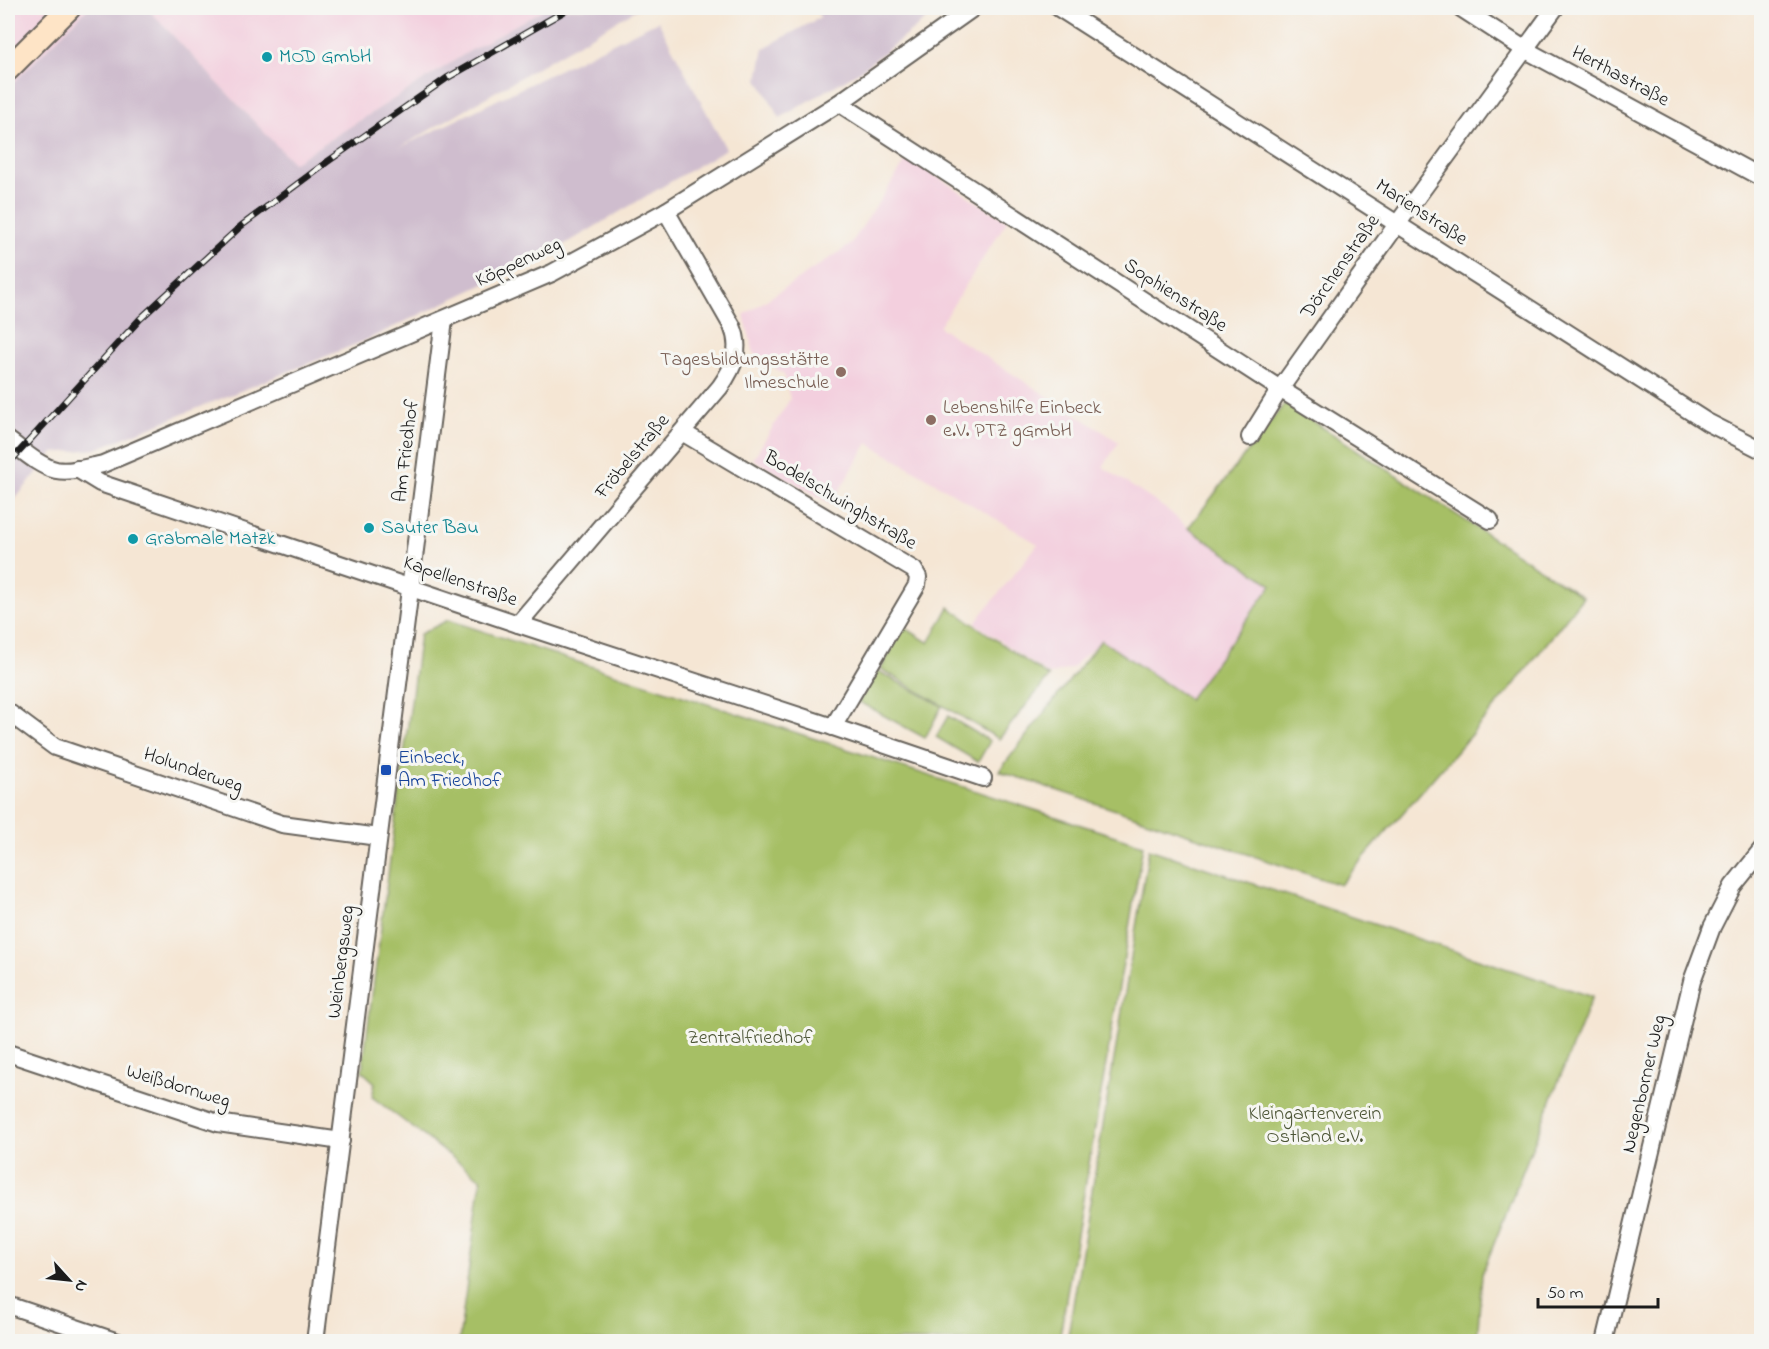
<svg xmlns="http://www.w3.org/2000/svg" width="1769" height="1349" font-family="'Indie Flower',sans-serif">
	<style>
		.built { fill: #f3cfde }
		.industrial { fill: #cfbdce }
		.green { fill: #a6bf65; stroke: #616e40; stroke-width: 1.5 }
		.lines { fill: none; stroke-linecap: round; stroke-linejoin: round }
		.street-casing { stroke: #68635c; stroke-width: 20 }
		.secondary-casing { stroke: #68635c; stroke-width: 26 }
		.street { stroke: #fff; stroke-width: 16 }
		.secondary { stroke: #fee4c6; stroke-width: 22 }
		.rail-casing { stroke: #1c1c1c; stroke-width: 7 }
		.rail { stroke: #f6f6f2; stroke-width: 4.5; stroke-dasharray: 14; stroke-linecap: butt }
		.culture-dot { fill: #0f9aa8; stroke: #f6f6f2; stroke-width: 2 }
		.education-dot { fill: #8d6e63; stroke: #f6f6f2; stroke-width: 2 }
		.transit-dot { fill: #1a4fb4; stroke: #f6f6f2; stroke-width: 2 }
		.labels { text-anchor: middle; dominant-baseline: central; stroke-width: 6; stroke-linejoin: round; paint-order: stroke }
		.culture-label { font-size: 20px; fill: #0d838f; stroke: #f6f6f2; text-anchor: start }
		.street-label { font-size: 20px; fill: #1c1c1c; stroke: #f6f6f2 }
		.education-label { font-size: 20px; fill: #785e54; stroke: #f6f6f2; text-anchor: end }
		.transit-label { font-size: 20px; fill: #164399; stroke: #f6f6f2; text-anchor: start }
		.park-label { font-size: 20px; fill: #4c5536; stroke: #f6f6f2 }
	</style>
	<rect width="100%" height="100%" fill="#f6f6f2"/>
	<filter id="ink" filterUnits="userSpaceOnUse"><feTurbulence type="fractalNoise" baseFrequency=".0167" numOctaves="2"/><feDisplacementMap in="SourceGraphic" scale="12" xChannelSelector="R" yChannelSelector="G"/><feConvolveMatrix kernelMatrix="1 2 1 2 8 2 1 2 1" color-interpolation-filters="sRGB"/></filter>
	<filter id="wash" filterUnits="userSpaceOnUse"><feTurbulence type="fractalNoise" baseFrequency=".008" numOctaves="4" result="noise"/><feDisplacementMap in="SourceGraphic" scale="24" xChannelSelector="R" yChannelSelector="G"/><feGaussianBlur stdDeviation="1.35" result="paint"/><feColorMatrix in="noise" values="0 0 0 0 0 0 0 0 0 0 0 0 0 0 0 0 0 1.4 0 .05"/><feComposite in="paint" operator="in"/></filter>
	<g filter="url(#wash)">
		<rect width="100%" height="100%" fill="#f5e6d4"/>
		<g class="built">
			<polygon points="8,8 88,8 8,88"/>
			<polygon points="147,8 546,8 468,52 293,163"/>
			<polygon points="908,158 1007,221 939,327 1119,442 1103,467 1169,511 1188,528 1273,585 1189,700 1101,640 1072,668 1049,675 975,623 1038,544 868,443 831,504 753,459 790,399 784,374 754,354 744,315 850,245"/>
		</g>
		<g class="industrial">
			<polygon points="88,8 147,8 293,163 468,52 546,8 639,8 399,148 658,21 726,149 552,252 364,341 96,449 53,453 8,508 8,443 16,434 8,427 8,88"/>
			<polygon points="812,8 941,8 860,71 780,118 758,79 764,48 821,17"/>
		</g>
		<g class="green">
			<polygon points="1285,403 1583,597 1510,690 1340,885 999,771 1101,640 1189,699 1272,585 1188,528"/>
			<polygon points="949,607 1049,677 999,739 881,669 904,627 929,643"/>
			<polygon points="448,620 1143,845 1059,1341 459,1341 481,1179 372,1097 375,1083 362,1071 420,634"/>
			<polygon points="876,670 942,706 925,738 859,702"/>
			<polygon points="948,716 990,741 978,762 936,737"/>
			<polygon points="1149,849 1592,997 1482,1274 1477,1341 1067,1341"/>
		</g>
	</g>
	<g filter="url(#ink)">
		<g class="lines">
			<defs>
				<g id="street">
					<polyline points="1059,8 1707,422 1762,450"/>
					<polyline points="1461,8 1524,49 1762,178"/>
					<polyline points="839,103 1280,389 1490,520"/>
					<polyline points="682,432 914,570 918,577 917,585 833,727"/>
					<polyline points="1250,437 1280,389 1398,223 1555,8"/>
					<path d="M8 440C22 450 39 466 56 470 71 473 88 467 103 464L552 273 666 211 839 103 973 8"/>
					<polyline points="77,469 100,483 518,624 833,727 983,778"/>
					<path d="M518 624 720 387C734 367 742 349 732 326L666 211"/>
					<polyline points="8,712 55,747 282,824 378,837"/>
					<polyline points="8,1053 218,1123 341,1141"/>
					<polyline points="8,1305 118,1342"/>
					<polyline points="315,1342 444,320"/>
					<polyline points="1605,1342 1692,981 1712,927 1733,886 1762,850"/>
				</g>
				<polyline id="secondary" points="8,69 69,8"/>
			</defs>
			<use href="#street" class="street-casing"/>
			<use href="#secondary" class="secondary-casing"/>
			<use href="#street" class="street"/>
			<use href="#secondary" class="secondary"/>
			<defs>
				<polyline id="rail" points="8,464 140,319 241,226 327,162 447,78 570,8"/>
			</defs>
			<use href="#rail" class="rail-casing"/>
			<use href="#rail" class="rail"/>
		</g>
	</g>
	<g class="culture-dot">
		<circle cx="267" cy="57" r="6"/>
		<circle cx="369" cy="528" r="6"/>
		<circle cx="133" cy="539" r="6"/>
	</g>
	<g class="education-dot">
		<circle cx="841" cy="372" r="6"/>
		<circle cx="931" cy="420" r="6"/>
	</g>
	<rect class="transit-dot" x="380" y="764" width="12" height="12" rx="3"/>
	<g class="labels">
		<g class="culture-label">
			<text x="279" y="57">MOD GmbH</text>
			<text x="381" y="528">Sauter Bau</text>
			<text x="145" y="539">Grabmale Matzk</text>
		</g>
		<g class="street-label">
			<text transform="translate(1620 77) rotate(28)">Herthastraße</text>
			<text transform="translate(1421 213) rotate(33)">Marienstraße</text>
			<text transform="translate(519 263) rotate(-25)">Köppenweg</text>
			<text transform="translate(1341 267) rotate(-55)">Dörchenstraße</text>
			<text transform="translate(1175 296) rotate(33)">Sophienstraße</text>
			<text transform="translate(407 451) rotate(-83)">Am Friedhof</text>
			<text transform="translate(633 457) rotate(-50)">Fröbelstraße</text>
			<text transform="translate(840 501) rotate(31)">Bodelschwinghstraße</text>
			<text transform="translate(460 582) rotate(19)">Kapellenstraße</text>
			<text transform="translate(193 771) rotate(19)">Holunderweg</text>
			<text transform="translate(342 962) rotate(-83)">Weinbergsweg</text>
			<text transform="translate(1645 1084) rotate(-77)">Negenborner Weg</text>
			<text transform="translate(178 1087) rotate(17)">Weißdornweg</text>
		</g>
		<g class="education-label">
			<text x="829" y="360">Tagesbildungsstätte<tspan x="829" dy="23">Ilmeschule</tspan></text>
			<text x="943" y="408" text-anchor="start">Lebenshilfe Einbeck<tspan x="943" dy="23">e.V. PTZ gGmbH</tspan></text>
		</g>
		<g class="transit-label">
			<text x="398" y="758">Einbeck,<tspan x="398" dy="23">Am Friedhof</tspan></text>
		</g>
		<g class="park-label">
			<text x="750" y="1038">Zentralfriedhof</text>
			<text x="1315" y="1114">Kleingartenverein<tspan x="1315" dy="23">Ostland e.V.</tspan></text>
		</g>
	</g>
	<rect width="1769" height="1349" fill="none" stroke="#f6f6f2" stroke-width="30"/>
	<g transform="translate(69 1280) rotate(117)" stroke="#f6f6f2" stroke-width="4.5" paint-order="stroke">
	<path d="M0-4.5L10 22L0 15L-10 22Z" fill="#1c1c1c"/>
	<text y="-9" font-size="16" font-weight="bold" text-anchor="middle" fill="#1c1c1c">N</text>
	</g>
	<path d="M1538 1298v9h120v-9" fill="none" stroke="#1c1c1c" stroke-width="3"/>
	<text x="1547" y="1298" font-size="18" fill="#1c1c1c" stroke="#f6f6f2" stroke-width="4.5" paint-order="stroke">50 m</text>
</svg>
